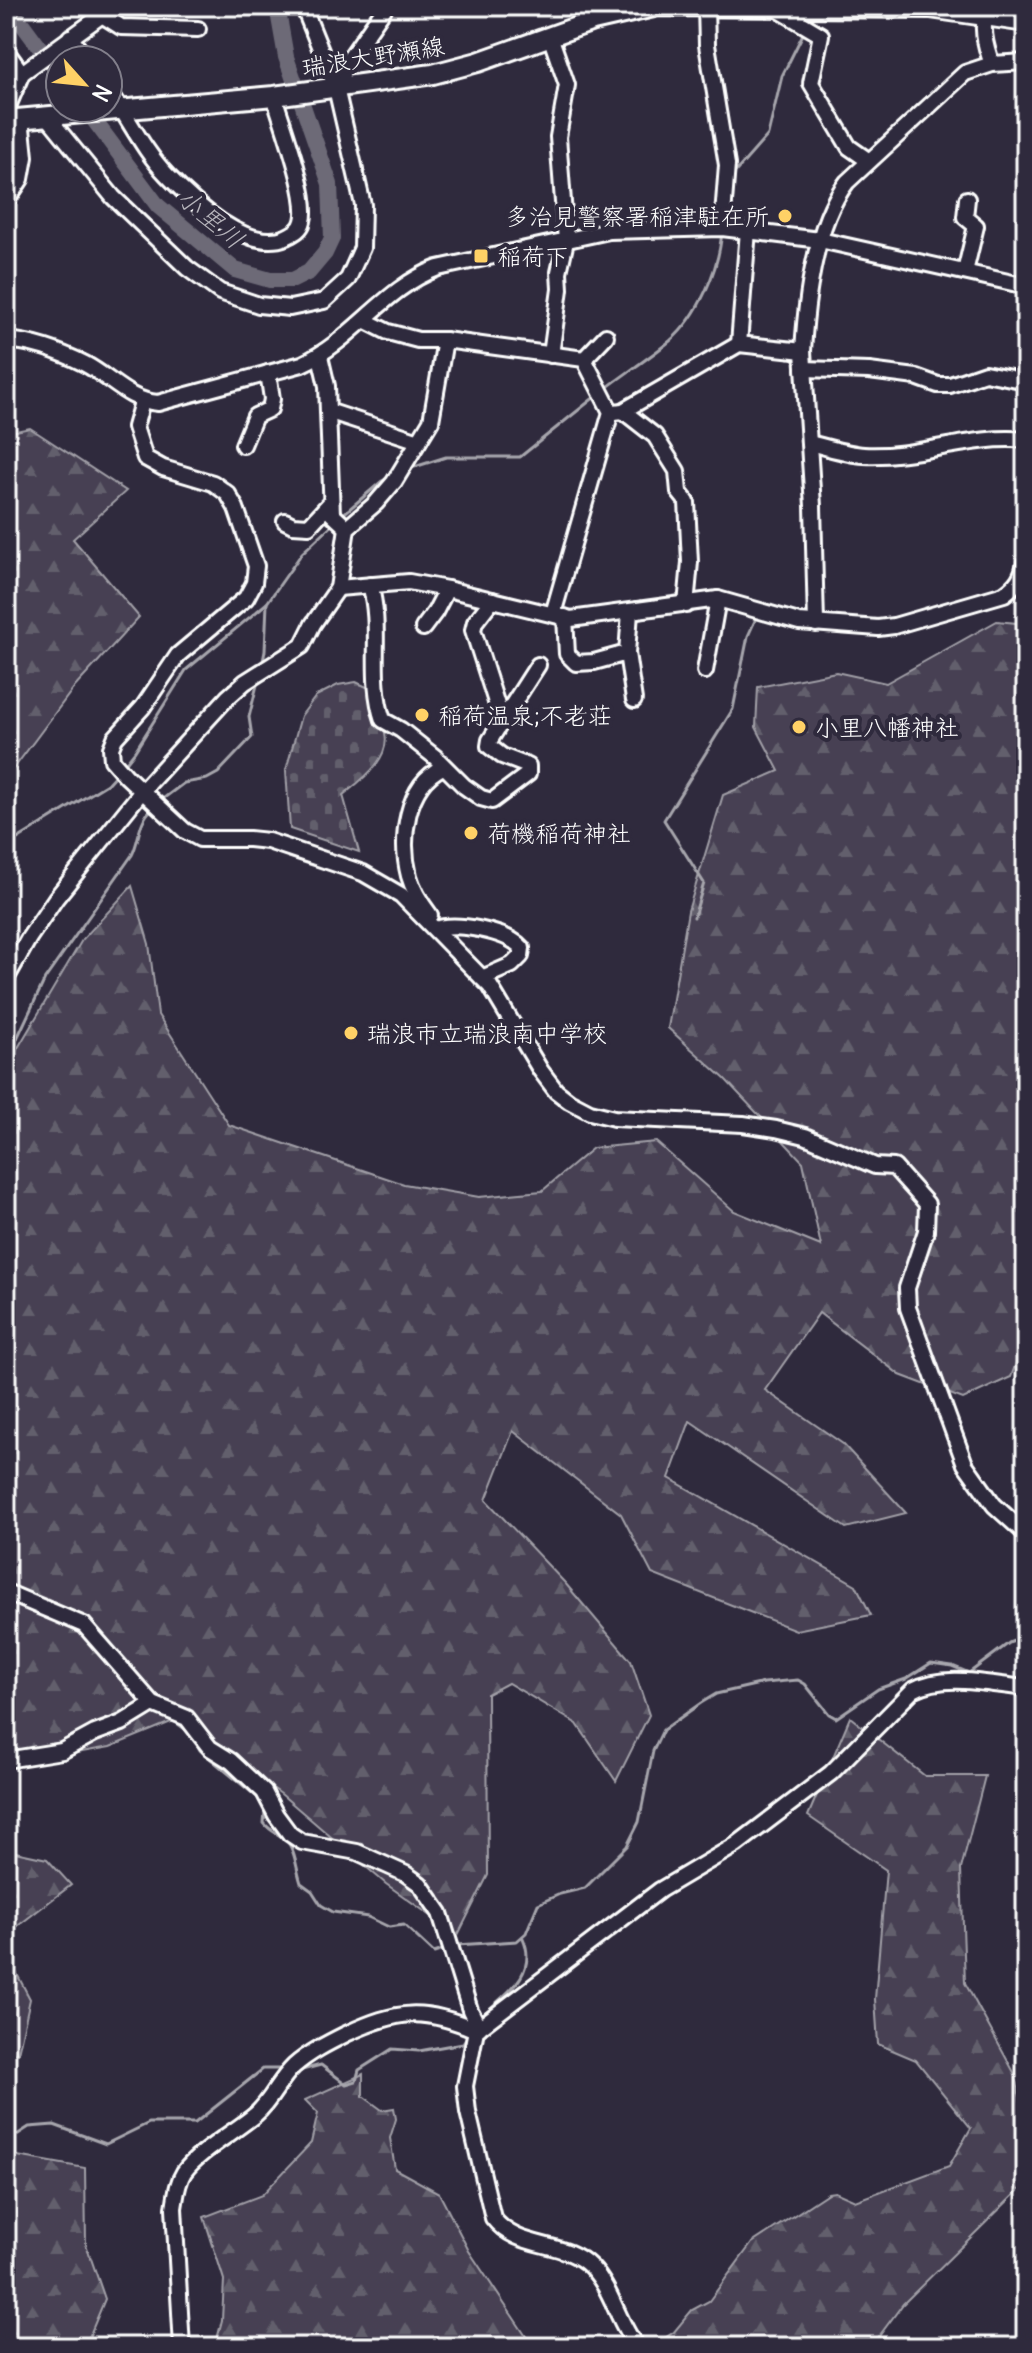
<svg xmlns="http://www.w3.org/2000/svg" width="1032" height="2353" font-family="Delius,'Klee One',sans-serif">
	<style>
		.forest { fill: url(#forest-firs); stroke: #a2a0a8; stroke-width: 2 }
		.cemetery { fill: url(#cemetery-stones); stroke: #a2a0a8; stroke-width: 2 }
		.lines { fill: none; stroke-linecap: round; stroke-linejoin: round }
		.stream { stroke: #a7a6ad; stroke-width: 3 }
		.river { stroke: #6d6a77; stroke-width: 16 }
		.minor-casing { stroke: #fff; stroke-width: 20 }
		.major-casing { stroke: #fff; stroke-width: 24 }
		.minor { stroke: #2f2a3d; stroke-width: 14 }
		.major { stroke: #2f2a3d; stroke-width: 18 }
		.poi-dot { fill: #ffd166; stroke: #2f2a3d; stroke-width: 3 }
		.labels { text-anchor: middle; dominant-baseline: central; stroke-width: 8; stroke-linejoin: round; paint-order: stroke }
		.street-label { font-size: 24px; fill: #fff; stroke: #2f2a3d }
		.poi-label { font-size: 24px; fill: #fff; stroke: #2f2a3d; text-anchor: start }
		.water-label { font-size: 26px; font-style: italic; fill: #b6b4bb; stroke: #2f2a3d }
	</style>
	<defs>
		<pattern id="forest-firs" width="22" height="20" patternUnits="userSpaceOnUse" patternTransform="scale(2)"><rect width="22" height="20" fill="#464152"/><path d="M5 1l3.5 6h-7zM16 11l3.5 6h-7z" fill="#625e6c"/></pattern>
		<pattern id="cemetery-stones" width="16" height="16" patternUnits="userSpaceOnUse" patternTransform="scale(2)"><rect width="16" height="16" fill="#464152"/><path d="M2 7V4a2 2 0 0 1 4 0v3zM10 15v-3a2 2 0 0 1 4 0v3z" fill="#625e6c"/></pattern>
	</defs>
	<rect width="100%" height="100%" fill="#2f2a3d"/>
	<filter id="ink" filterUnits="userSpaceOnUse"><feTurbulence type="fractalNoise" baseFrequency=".0125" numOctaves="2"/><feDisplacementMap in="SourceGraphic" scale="16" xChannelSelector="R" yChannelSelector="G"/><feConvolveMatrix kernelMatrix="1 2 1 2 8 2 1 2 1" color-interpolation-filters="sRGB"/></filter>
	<g filter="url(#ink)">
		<g class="forest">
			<polygon points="30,428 126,491 73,539 139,617 73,689 6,779 6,433"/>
			<polygon points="997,621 1026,624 1026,1335 1011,1377 963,1399 900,1375 819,1313 765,1390 843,1444 906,1513 846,1528 690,1421 669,1478 856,1585 871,1615 796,1630 652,1574 621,1514 513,1431 486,1500 565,1583 631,1661 649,1715 616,1781 577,1724 508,1683 487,1694 488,1875 458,1935 386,1884 281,1794 176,1720 110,1747 20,1763 6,1748 6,1068 82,940 132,886 149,944 158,1015 229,1125 404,1184 479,1197 542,1191 593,1148 656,1142 734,1211 821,1246 803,1162 725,1079 668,1028 688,911 723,795 779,771 756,727 758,687 836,672 886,683"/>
			<polygon points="850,1717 925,1776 985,1776 961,1869 965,1983 1016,2076 1026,2129 1026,2183 903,2304 871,2347 651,2347 674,2332 692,2310 709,2301 752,2243 828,2193 835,2192 855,2201 949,2166 971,2128 916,2060 878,2044 875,1999 886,1870 808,1816"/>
			<polygon points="6,1850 47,1859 71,1885 6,1935"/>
			<polygon points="6,1953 30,1999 18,2053 6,2054"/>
			<polygon points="363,2074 363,2096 382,2110 394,2108 396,2119 390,2138 395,2169 439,2193 469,2251 533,2347 215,2347 222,2320 224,2280 204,2217 262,2195 311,2143 318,2113 305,2100"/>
			<polygon points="6,2154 85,2168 86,2244 105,2299 85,2347 6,2347"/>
		</g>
		<path class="cemetery" d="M356 682 371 689C374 705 381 718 385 733 391 760 360 781 343 795L359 852 290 829 286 770 301 716 316 696 338 685Z"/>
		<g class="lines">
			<g class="stream">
				<polyline points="731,177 768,135 782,76 805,30"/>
				<path d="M605 389C626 373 649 358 670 341 699 316 719 269 722 231"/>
				<polyline points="408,469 446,457 520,457 596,396"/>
				<polyline points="340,517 382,481 390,477"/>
				<polyline points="682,561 682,544"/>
				<polyline points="262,666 265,651 267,603"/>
				<polyline points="124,765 135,751 186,670 267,603 302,553 334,523"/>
				<polyline points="160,801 184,783 207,779 218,773 252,737 249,717 258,681"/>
				<polyline points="6,846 107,784 116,774"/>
				<polyline points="694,917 704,883 664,820 733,709 748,636 758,614"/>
				<path d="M6 1062 45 979 132 855C140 839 138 821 152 809"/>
				<polyline points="170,1718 189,1732"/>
				<path d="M194 1738 200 1750 262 1801 265 1811 264 1823C270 1831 277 1833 285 1839 296 1850 296 1869 301 1883L312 1891 321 1905 333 1912 368 1917 389 1927 404 1925 434 1953 443 1950"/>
				<polyline points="457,1945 517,1941 526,1933 538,1904 560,1894 585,1888 627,1846 639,1822 653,1751 663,1730 701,1703 716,1694 764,1683 798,1680 805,1684 829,1714 836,1718 878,1689 906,1679 931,1663 952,1666 969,1673 1009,1643 1026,1636"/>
				<path d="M480 2017C504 1995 539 1975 523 1938"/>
				<polyline points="298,2071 321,2065 346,2084 356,2081 359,2070 392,2049 419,2051 463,2043 469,2033"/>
				<polyline points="6,2142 29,2127 54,2125 106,2144 149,2123 195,2123 263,2069 286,2069"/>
			</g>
			<g class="river">
				<polyline points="9,6 60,75"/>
				<polyline points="85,108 158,206 235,270 270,280 293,280 309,272 325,253 332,238 330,184 286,57 277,6"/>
			</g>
			<defs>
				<g id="minor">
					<polyline points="706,6 707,45 727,165 722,228"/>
					<path d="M988 6C980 26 985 45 992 64"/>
					<polyline points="774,7 821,35 811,83 849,147 869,161"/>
					<polyline points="550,36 567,85 558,137 566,241 559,272 560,289 551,355"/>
					<polyline points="70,37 87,60"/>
					<polyline points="6,51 22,73"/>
					<polyline points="342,75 343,68 386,6"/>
					<path d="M108 89C128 117 143 150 167 175 192 201 247 253 286 237 294 233 301 230 303 221 310 197 282 123 274 96"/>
					<polyline points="6,111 22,73 102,15 121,27 198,29"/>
					<polyline points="47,116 113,197 187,268 220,292 259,305 290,308 324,301 348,279 362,248 363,205 336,88 303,6"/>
					<polyline points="6,202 21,179 25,157 21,118"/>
					<polyline points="965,272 976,226 965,217 967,199"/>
					<polyline points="364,320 388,332 418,340 445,340 584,359 611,412 553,614"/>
					<path d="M6 340C33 342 61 352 85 364 110 377 129 401 158 403L302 364C354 340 384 288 438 268L609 231 722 228 820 240 1026 286"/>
					<polyline points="739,344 748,230"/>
					<polyline points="320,356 327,386 332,514 347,528"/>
					<polyline points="584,359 606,336"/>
					<polyline points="804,369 869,371 916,377 938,385 950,385 985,373 1026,381"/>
					<polyline points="142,402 135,427 145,458 163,468 213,483 228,494 236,508 256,566 254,583 246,598 178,655 143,707 115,738 111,748 112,760 126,776 185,831 200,839 249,839 268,841 363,873 401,895 490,986 541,1071 556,1091 569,1101 590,1112 614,1118 743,1124 776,1129 805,1136 875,1166 894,1167 927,1204 926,1231 907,1288 908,1308 965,1464 994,1505 1026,1534"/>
					<polyline points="328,411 419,441"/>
					<polyline points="623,411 655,436 677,471 679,492 687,502 690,562 686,605"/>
					<polyline points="614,412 623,411 739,344 803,351"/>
					<path d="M809 443C827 447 846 454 864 455 919 458 972 434 1026 440"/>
					<polyline points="243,445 255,416 270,409 272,399 268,373"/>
					<polyline points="285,521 293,525 309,526 331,502"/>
					<path d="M370 585C383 628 368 676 383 720L401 730 435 757 464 786 481 798 492 801 528 774V766L502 756 489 746 490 740 502 721 473 630 475 622 492 600"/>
					<path d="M338 588 409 582 447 589 571 619 718 599 799 622 878 628 894 626 1004 594C1018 584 1022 577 1026 560"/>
					<polyline points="565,617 567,654 576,663 594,662 627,653 630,612"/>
					<path d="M816 624 813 506 803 351C806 300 815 223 847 182L965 73 992 64 1026 62"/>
					<polyline points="423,628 435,612 447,589"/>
					<polyline points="627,653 634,700"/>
					<polyline points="705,671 718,599"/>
					<polyline points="502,721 538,665"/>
					<path d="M430 915C421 903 413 891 409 876 400 840 405 785 443 767"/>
					<path d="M435 929C456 922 507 931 522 948L521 956 512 965 482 978"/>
					<polyline points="6,979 29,938 56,898 142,791 228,697 245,682 302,646 313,624 338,588 347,528 376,503 394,482 431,421 445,340"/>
					<polyline points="6,1592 84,1625 153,1704 187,1718 210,1748 231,1761 264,1792 276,1815 290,1834 302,1842 357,1852 406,1874 420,1884 440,1913 470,2010 479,2028"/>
					<polyline points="6,1760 62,1751 95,1733 122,1723 153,1704"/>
					<path d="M182 2347 174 2208C176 2196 177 2183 184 2172 198 2152 236 2131 256 2114 272 2100 279 2080 294 2066 310 2052 328 2043 346 2034 398 2010 423 2007 476 2030"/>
					<path d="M637 2347C618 2323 612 2289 591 2267 564 2239 518 2251 493 2218L468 2112 465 2086 476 2030 660 1890 736 1845 831 1773 913 1690C946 1672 991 1685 1026 1688"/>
				</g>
				<polyline id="major" points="6,120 274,96 433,74 478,62 593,21 658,6 930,8 1026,22"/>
			</defs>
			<use href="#minor" class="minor-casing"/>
			<use href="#major" class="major-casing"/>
			<use href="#minor" class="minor"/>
			<use href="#major" class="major"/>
		</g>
	</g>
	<g class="poi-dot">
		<circle cx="785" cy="216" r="8"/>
		<rect x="473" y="248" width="16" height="16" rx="4"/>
		<circle cx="422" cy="715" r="8"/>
		<circle cx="799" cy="727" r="8"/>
		<circle cx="471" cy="833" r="8"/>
		<circle cx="351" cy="1033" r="8"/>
	</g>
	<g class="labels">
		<g class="street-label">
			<text transform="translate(373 56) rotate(-9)">瑞浪大野瀬線</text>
		</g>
		<g class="poi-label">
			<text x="769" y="216" text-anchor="end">多治見警察署稲津駐在所</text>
			<text x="497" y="256">稲荷下</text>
			<text x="438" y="715">稲荷温泉;不老荘</text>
			<text x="815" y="727">小里八幡神社</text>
			<text x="487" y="833">荷機稲荷神社</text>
			<text x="367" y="1033">瑞浪市立瑞浪南中学校</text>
		</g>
		<g class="water-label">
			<text transform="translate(211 218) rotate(40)">小里川</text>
		</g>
	</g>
	<rect width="1032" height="2353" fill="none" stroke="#2f2a3d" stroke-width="32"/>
	<rect x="16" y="16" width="1000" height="2321" fill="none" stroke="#fff" stroke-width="3" filter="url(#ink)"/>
	<g transform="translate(84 84) rotate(117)"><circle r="38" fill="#2f2a3d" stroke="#827f8b" stroke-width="2"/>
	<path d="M0-6L14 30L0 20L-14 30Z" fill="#ffd166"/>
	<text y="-12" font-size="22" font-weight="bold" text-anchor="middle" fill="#ffffff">N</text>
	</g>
</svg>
